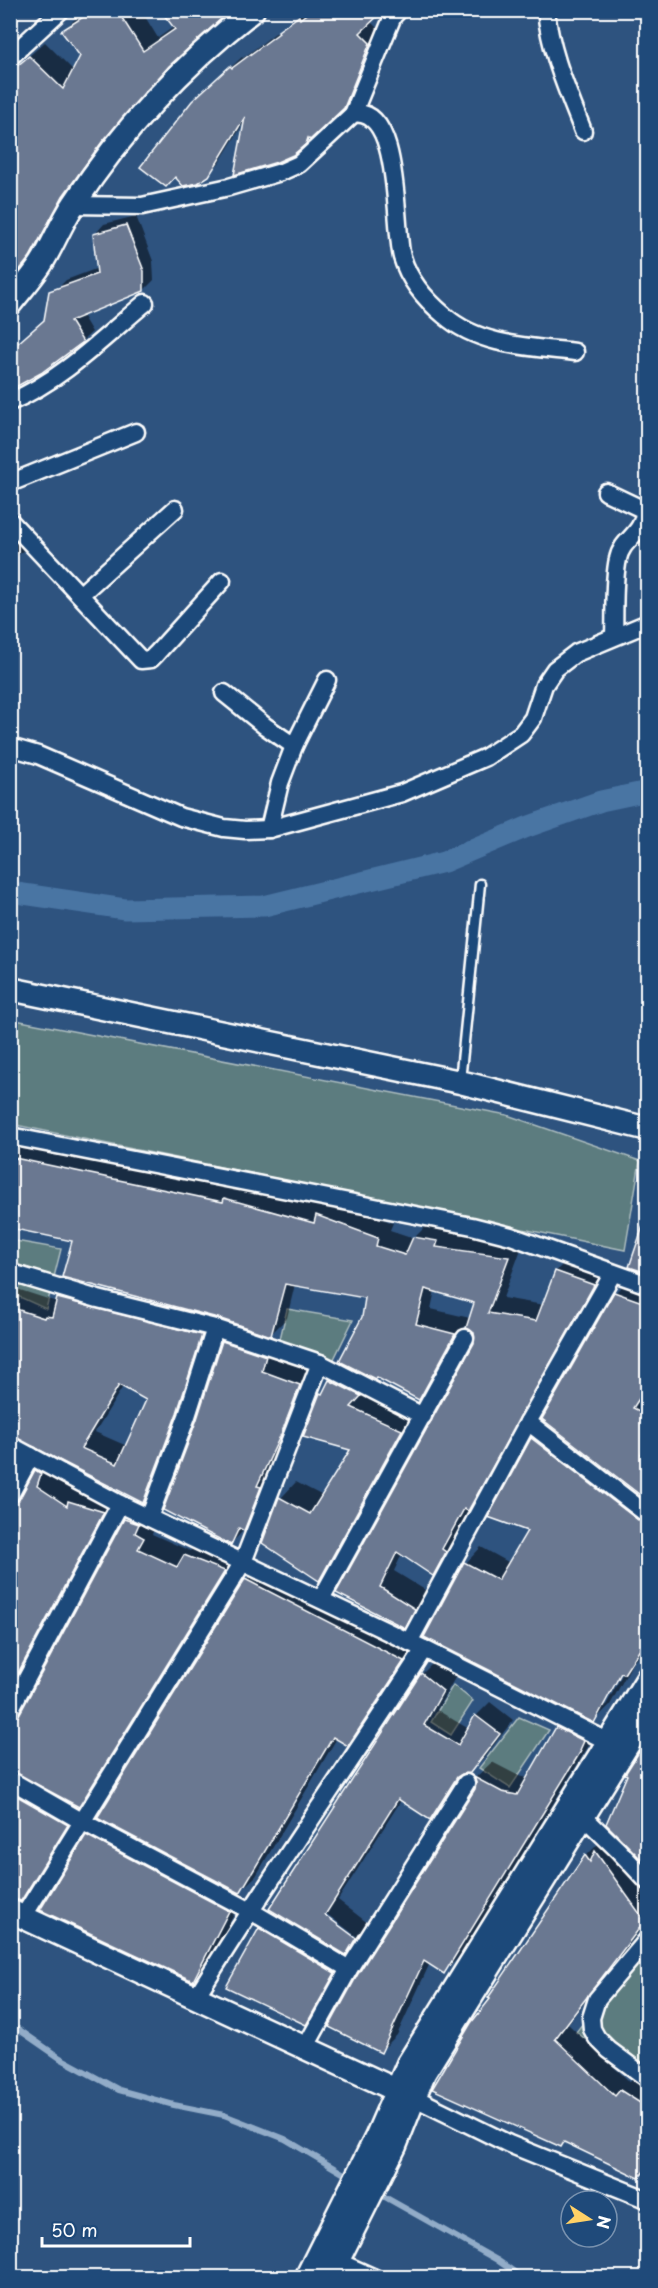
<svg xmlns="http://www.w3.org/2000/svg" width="658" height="2288" font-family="'Playpen Sans',sans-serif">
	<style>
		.green { fill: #5b7b7f; stroke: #adbdbf; stroke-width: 1.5 }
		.shadow { fill: #0007; fill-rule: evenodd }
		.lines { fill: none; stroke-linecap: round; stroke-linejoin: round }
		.stream { stroke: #92acc8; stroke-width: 6 }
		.canal { stroke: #4974a3; stroke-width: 21 }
		.building { fill: #6b7891; stroke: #fff; stroke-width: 1.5; fill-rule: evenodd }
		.lane-casing { stroke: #fff; stroke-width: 13 }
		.street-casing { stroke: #fff; stroke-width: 21 }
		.secondary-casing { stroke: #fff; stroke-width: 27 }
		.lane { stroke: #1f4a7a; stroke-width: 8 }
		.street { stroke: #1f4a7a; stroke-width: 16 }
		.secondary { stroke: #1f4a7a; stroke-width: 22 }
	</style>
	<rect width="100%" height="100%" fill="#2e537f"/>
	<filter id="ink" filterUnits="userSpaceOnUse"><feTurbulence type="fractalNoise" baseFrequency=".0167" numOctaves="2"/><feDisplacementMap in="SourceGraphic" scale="12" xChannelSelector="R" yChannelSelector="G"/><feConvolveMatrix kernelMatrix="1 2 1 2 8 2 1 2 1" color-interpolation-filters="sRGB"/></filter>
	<g filter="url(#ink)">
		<g class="green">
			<polygon points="10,1019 507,1115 640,1161 625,1250 11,1124"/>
			<polygon points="10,1240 61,1249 46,1309 11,1293"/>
			<polygon points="287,1309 353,1320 328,1371 276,1356"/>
			<polygon points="453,1685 473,1701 451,1735 431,1722"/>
			<polygon points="519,1717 549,1730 510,1788 479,1768"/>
			<polygon points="647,1940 647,2086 576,2032"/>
		</g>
		<g class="shadow">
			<polygon points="87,10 141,10 158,38 175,26 195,39 138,99 96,152 73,187 44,240 14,280 11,287 10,303 10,73 45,42 74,71 82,56 63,31 78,16"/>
			<polygon points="305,10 381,10 370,21 381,32 355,95 292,154 245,121 219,163 208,175 205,91 242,57 243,58"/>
			<polygon points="136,216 153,261 154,280 144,290 82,315 92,332 82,341 46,319 56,290 66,280 98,268 95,234 104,224"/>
			<polygon points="10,527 31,543 10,563"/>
			<polygon points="10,887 21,890 10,926"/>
			<path d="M10 1138 241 1183 326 1207 333 1200 393 1223 390 1230 414 1238 430 1222 452 1225 451 1232 524 1241 503 1298 544 1305 556 1271 571 1256 609 1269 484 1493 472 1505 457 1533 461 1536 448 1558 433 1574 402 1554 394 1571 430 1593 420 1611 404 1626 338 1593 476 1343V1332L465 1326 434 1383 418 1398 376 1375 366 1390 417 1414 335 1563 319 1579 281 1498 296 1482 323 1496 352 1449 321 1394 347 1364 363 1317 367 1296 295 1284 287 1318 269 1336 281 1340 278 1355 315 1369 259 1513 231 1544 198 1420 223 1342 241 1324 74 1240 10 1226ZM435 1290 476 1302 470 1318 431 1309Z"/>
			<path d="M631 1277 648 1283V1644L632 1664 610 1705 593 1722 599 1725 596 1734 460 1956 444 1972 430 1963 397 2035 381 2051 476 1789 478 1783 476 1777 492 1762 519 1776 528 1778 557 1728 574 1711 426 1637 466 1563 481 1547 510 1563 529 1530 490 1517 533 1439 549 1423 615 1293ZM624 1665 626 1667 606 1705H603Z"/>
			<path d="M74 1283 216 1320 158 1486 143 1502 56 1456 51 1471 118 1497 16 1701 26 1705 125 1519 141 1504 153 1509 158 1522 152 1534 190 1551 200 1541 239 1556 94 1790 77 1807 82 1809 36 1884 20 1899 10 1896V1295L17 1289 57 1302 58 1298ZM124 1385 148 1400 127 1446 95 1432ZM32 1443 53 1454 36 1471 26 1490 20 1489 15 1474Z"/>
			<polygon points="262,1564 418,1645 363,1728 348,1744 337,1738 256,1876 239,1892 244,1895 209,1963 193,1979 87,1836 104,1820 246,1580"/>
			<path d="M436 1660 456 1676 437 1710 469 1729 476 1716 490 1702 513 1720 484 1758 469 1772H464L444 1804 430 1818 402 1799 338 1900 369 1924 359 1939 345 1953 271 1909 422 1674ZM320 1909 356 1936 355 1938 318 1912Z"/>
			<polygon points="600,1842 648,1889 648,1920 568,2024 630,2082 636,2076 648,2083 648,2168 639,2176 492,1998 586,1856"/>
			<polygon points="273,1917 346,1960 318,2011 306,2023 260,1929"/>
		</g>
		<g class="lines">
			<g class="stream">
				<polyline points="10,2028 18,2029 60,2058 119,2090 174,2105 224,2115 285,2139 351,2178"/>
				<polyline points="376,2192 497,2260 523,2278"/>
			</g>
			<polyline class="canal" points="10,892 125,909 264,906 444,862 527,827 601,801 648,791"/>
		</g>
		<g class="building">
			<polygon points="94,10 117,10 143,51 175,29 160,10 231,10 169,66 102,142 63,196 30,257 10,282 10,72 29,56 63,89 80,56 61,31"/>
			<polygon points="311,10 384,10 360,33 370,43 344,108 310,140 308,138 306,144 293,155 277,162 234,175 245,117 209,176 198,183 183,186 175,177 166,187 140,167 192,101 230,66 232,68 279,33 278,31 299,16 300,19"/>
			<polygon points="126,225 144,271 144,291 70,321 83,342 41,373 10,390 10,350 44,320 49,291 97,274 93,234"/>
			<polygon points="10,1157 223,1202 224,1198 314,1223 316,1215 378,1238 376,1246 405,1255 413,1237 438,1241 436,1247 509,1257 488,1313 536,1321 555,1271 594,1285 468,1511 464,1509 442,1549 446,1552 433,1576 397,1552 380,1587 415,1609 405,1628 336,1593 474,1343 474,1333 466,1328 474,1303 425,1289 416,1324 455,1334 419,1400 376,1377 375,1379 339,1361 362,1317 365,1298 285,1284 271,1336 218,1318 62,1277 72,1241 10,1228"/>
			<polygon points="645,1220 648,1220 648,1273 629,1267"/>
			<polygon points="614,1292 648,1304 648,1385 633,1408 648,1415 648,1441 641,1454 648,1459 648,1501 542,1419"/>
			<path d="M57 1298 202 1335 177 1413 143 1503 10 1435V1307L44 1318 45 1316 52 1317ZM119 1385 146 1400 117 1464 81 1448Z"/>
			<polygon points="222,1341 266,1356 262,1371 300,1385 282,1432 257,1486 261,1487 244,1531 239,1528 231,1545 163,1510 197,1419"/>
			<polygon points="329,1380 361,1396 351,1407 402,1430 319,1581 262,1543 279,1497 310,1514 350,1450 303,1437 320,1393 322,1394"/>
			<polygon points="531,1438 642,1523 648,1525 648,1637 624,1674 621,1673 594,1723 424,1637 464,1562 498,1580 527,1531 488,1517"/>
			<polygon points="35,1470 41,1474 37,1486 67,1506 68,1501 104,1512 11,1686 10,1505 19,1500"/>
			<polygon points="124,1519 139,1524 135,1533 144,1538 138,1549 177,1567 184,1555 225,1571 79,1807 10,1770 10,1724 19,1715"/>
			<polygon points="245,1579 404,1661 348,1746 333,1737 240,1893 97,1818"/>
			<polygon points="421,1673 443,1691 424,1725 458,1745 475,1715 500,1734 470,1773 462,1774 457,1777 430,1820 398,1799 325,1915 356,1938 346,1955 269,1909"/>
			<polygon points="556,1727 584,1741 580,1750 581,1751 444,1974 424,1961 381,2053 329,2027 358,1974 475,1789 476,1783 474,1777 502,1792 517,1795"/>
			<polygon points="648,1738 648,1866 606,1824 627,1775 625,1774"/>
			<polygon points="10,1792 68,1825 21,1901 10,1898"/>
			<polygon points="86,1835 229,1911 193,1981 40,1910"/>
			<polygon points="595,1851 645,1921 555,2039 615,2096 620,2090 648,2108 648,2166 639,2178 564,2142 561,2147 432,2089 471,2023 490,1999 488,1998 585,1855 590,1862"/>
			<polygon points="259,1928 335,1973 306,2025 226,1987"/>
		</g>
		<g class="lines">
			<defs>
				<polyline id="lane" points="460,1081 480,884"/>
				<g id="street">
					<path d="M546 10C550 52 568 92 583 131"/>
					<polyline points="10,57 61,10"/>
					<polyline points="353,114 393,16 399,10"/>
					<path d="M73 205 142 206 229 187 281 172 299 164 353 114C402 105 394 229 402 257 409 281 427 301 445 316 479 346 532 347 575 352"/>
					<path d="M10 402C62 380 103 338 145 303"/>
					<polyline points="10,483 136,432"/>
					<path d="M606 492 644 510C644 535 622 538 618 559 613 580 615 613 614 636"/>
					<polyline points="10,521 141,660 151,659 156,654 222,581"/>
					<polyline points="80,595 175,509"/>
					<polyline points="224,693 265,726 294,746"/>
					<polyline points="10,747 38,755 181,817 224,828 245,830 269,829 402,793 486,757 521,734 533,718 544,685 555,669 576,653 648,623"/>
					<polyline points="269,829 280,783 294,746 327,680"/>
					<polyline points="10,1136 472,1226 511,1236 648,1285"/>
					<polyline points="15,1274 98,1299 215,1328 320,1363 423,1416"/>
					<polyline points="528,1422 648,1515"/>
					<polyline points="10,1445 120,1504 424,1649 617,1746"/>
					<polyline points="10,1495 31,1456"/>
					<polyline points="149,1518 187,1416 215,1328"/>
					<polyline points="321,1599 465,1338"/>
					<polyline points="409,1642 528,1422 613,1273"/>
					<polyline points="10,1710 120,1504"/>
					<polyline points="10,1780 83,1822 249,1910 349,1969"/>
					<polyline points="583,1816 619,1851 648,1882"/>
					<polyline points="23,1917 243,1562 320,1363"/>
					<polyline points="648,1939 597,1999 591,2018 592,2029 597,2038 609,2050 648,2079"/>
					<path d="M196 1997C268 1879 349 1766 424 1649"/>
					<polyline points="305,2048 349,1969 466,1783"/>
					<polyline points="413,2097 509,2144 648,2200"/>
					<polyline points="337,2261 375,2278"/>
				</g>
				<g id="secondary">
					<path d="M10 304C20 291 32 278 41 264 53 245 61 223 74 204 122 130 184 64 253 10"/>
					<polyline points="10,989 460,1082 648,1129"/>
					<polyline points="10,1911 409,2096"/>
					<polyline points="306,2278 376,2138 408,2064 648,1678"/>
					<polyline points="329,2278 395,2146 424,2073 648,1712"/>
				</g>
			</defs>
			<use href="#lane" class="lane-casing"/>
			<use href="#street" class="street-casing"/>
			<use href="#secondary" class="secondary-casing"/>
			<use href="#lane" class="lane"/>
			<use href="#street" class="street"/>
			<use href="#secondary" class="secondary"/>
		</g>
	</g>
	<rect width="658" height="2288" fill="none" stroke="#1f4a7a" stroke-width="36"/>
	<rect x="18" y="18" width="622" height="2252" fill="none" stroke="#fff" stroke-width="2" filter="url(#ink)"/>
	<g transform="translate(589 2219) rotate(102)"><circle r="28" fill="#1f4a7a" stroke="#7992af" stroke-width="1.5"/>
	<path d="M0-4.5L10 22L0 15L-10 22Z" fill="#ffd166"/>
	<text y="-9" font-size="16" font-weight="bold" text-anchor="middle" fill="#ffffff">N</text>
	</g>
	<path d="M42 2237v9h148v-9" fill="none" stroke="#ffffff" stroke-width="3"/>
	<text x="51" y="2237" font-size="18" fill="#ffffff" stroke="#1f4a7a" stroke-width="4.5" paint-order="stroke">50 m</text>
</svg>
